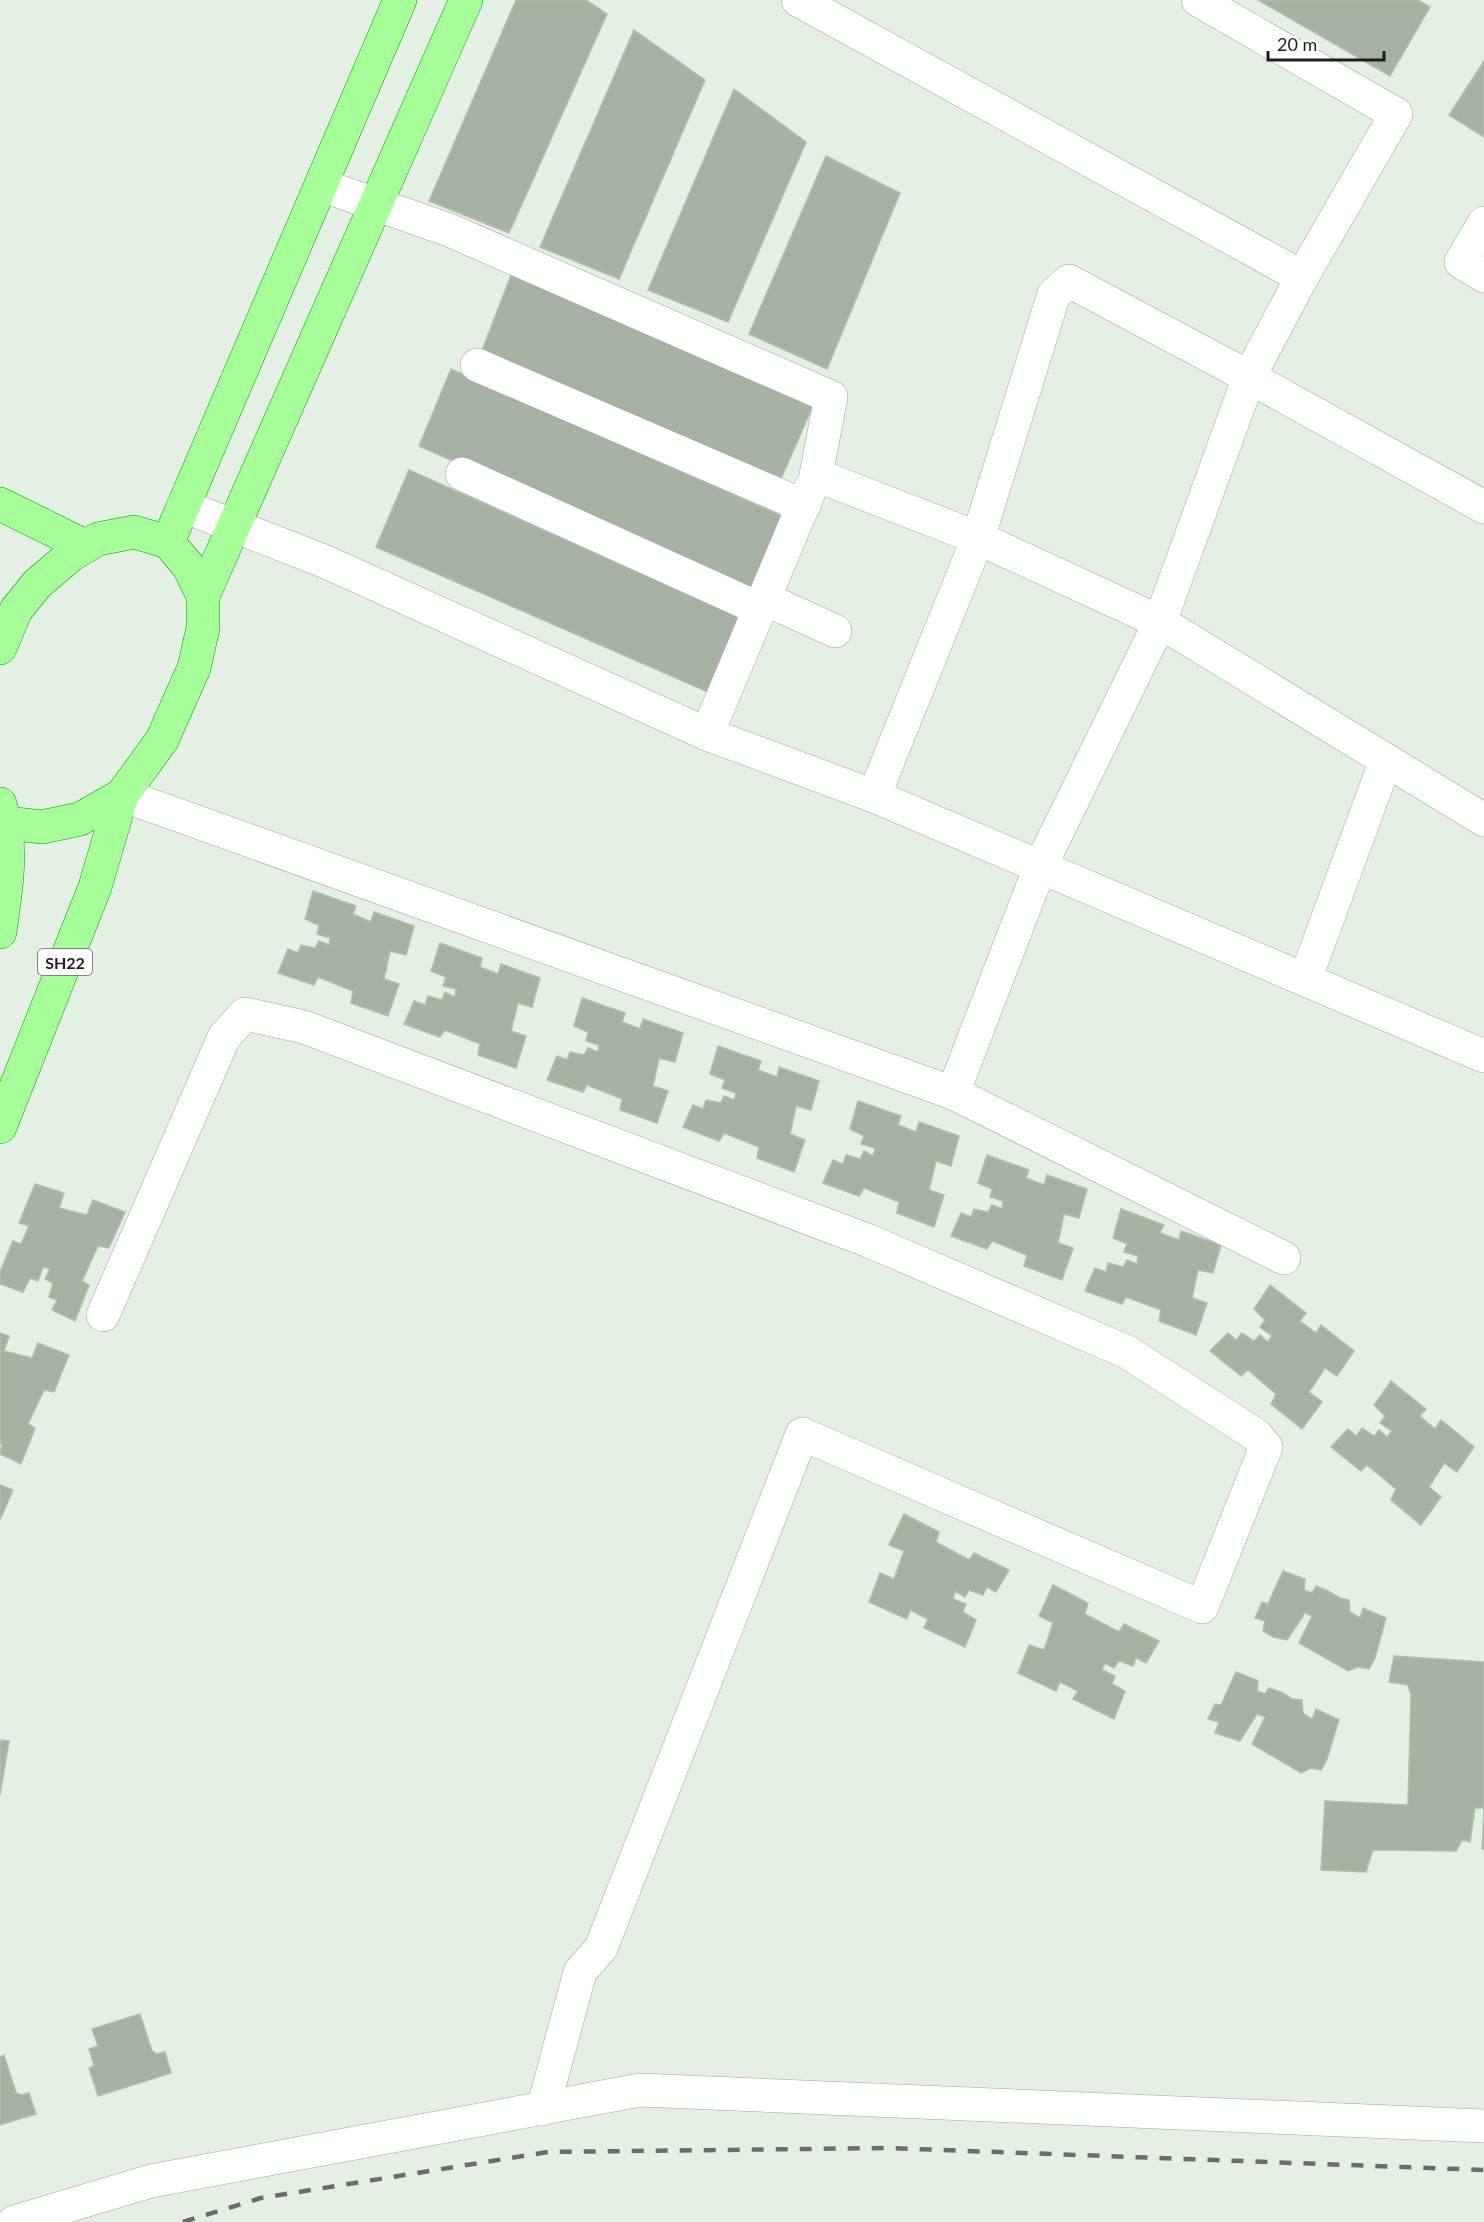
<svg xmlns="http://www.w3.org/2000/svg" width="1484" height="2222" font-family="Lato,sans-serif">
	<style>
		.building { fill: #a7b3a2; stroke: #acc3a5; stroke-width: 1.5 }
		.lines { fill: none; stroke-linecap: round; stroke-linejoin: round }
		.minor-casing { stroke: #a2a2a2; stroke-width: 34 }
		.major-casing { stroke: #049900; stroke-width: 34 }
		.minor { stroke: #fff; stroke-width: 33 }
		.major { stroke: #a7ff9a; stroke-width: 33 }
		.rail { stroke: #6c6c6c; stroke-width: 4.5; stroke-dasharray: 12 12; stroke-linecap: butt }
		.labels { text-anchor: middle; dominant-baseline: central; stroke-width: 4.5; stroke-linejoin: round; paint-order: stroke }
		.shield { fill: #fff; stroke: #626262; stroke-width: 1.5 }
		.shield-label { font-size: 16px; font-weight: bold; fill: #1e1e1e }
	</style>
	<rect width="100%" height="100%" fill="#e4f0e4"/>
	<g class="building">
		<polygon points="516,0 586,0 607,14 509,233 429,201"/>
		<polygon points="1258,0 1418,0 1430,7 1390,76"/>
		<polygon points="634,30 705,80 619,279 540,247"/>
		<polygon points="1484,61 1484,137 1449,115"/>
		<polygon points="734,89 806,142 728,322 648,290"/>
		<polygon points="826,156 900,193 827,369 749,334"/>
		<polygon points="512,273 813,406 780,481 482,350"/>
		<polygon points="451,369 784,517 751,592 419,446"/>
		<polygon points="409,470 741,618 708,692 376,547"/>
		<polygon points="313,891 356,906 353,914 371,922 374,912 414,926 406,955 390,951 384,979 399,984 388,1016 351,1003 353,991 318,977 314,985 278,973 288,949 298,953 301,945 315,948 319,941 329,945 330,938 317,934 319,925 305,919"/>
		<polygon points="440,943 482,958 480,967 498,974 501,964 540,978 532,1007 518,1003 511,1031 526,1036 516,1068 478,1055 480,1044 445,1030 440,1037 404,1024 414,1001 425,1005 428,996 442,1000 445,992 455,997 456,989 443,986 446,977 431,971"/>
		<polygon points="582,998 625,1013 622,1022 640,1029 643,1019 683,1033 675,1062 659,1058 653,1086 668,1091 657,1123 620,1110 622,1099 587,1085 583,1092 547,1080 557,1056 567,1060 570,1052 584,1055 588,1048 598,1052 599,1045 586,1041 588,1032 574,1026"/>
		<polygon points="718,1046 761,1061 758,1070 777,1077 779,1067 819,1081 811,1110 796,1106 790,1134 805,1140 794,1172 757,1158 759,1147 724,1133 719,1141 683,1127 693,1105 703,1109 706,1100 721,1103 724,1096 734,1100 736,1093 722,1088 725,1080 710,1074"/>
		<polygon points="858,1101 901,1116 898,1125 916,1132 919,1122 959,1136 951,1166 936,1161 929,1190 944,1195 934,1227 897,1213 899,1202 864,1188 859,1196 823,1183 833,1160 843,1164 846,1155 860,1159 864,1151 873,1156 875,1148 861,1144 864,1136 850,1129"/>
		<polygon points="987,1155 1029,1170 1026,1178 1044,1185 1047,1175 1087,1189 1079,1218 1064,1214 1058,1243 1073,1248 1062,1280 1024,1266 1027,1255 992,1241 987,1249 951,1236 961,1213 971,1217 974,1209 988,1212 992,1205 1002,1209 1003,1201 990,1197 992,1189 978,1183"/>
		<polygon points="35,1184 64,1193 59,1208 87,1215 93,1200 125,1212 109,1248 98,1246 82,1281 89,1285 75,1321 52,1310 57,1300 49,1297 53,1283 45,1279 50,1269 43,1267 38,1281 30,1278 23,1292 0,1284 0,1272 13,1241 21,1244 29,1226 19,1223"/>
		<polygon points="1121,1209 1164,1225 1160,1233 1179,1240 1181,1231 1221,1245 1213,1273 1198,1270 1192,1298 1207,1303 1196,1335 1159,1321 1161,1310 1126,1297 1122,1304 1085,1291 1095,1268 1106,1272 1108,1263 1123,1267 1127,1260 1137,1264 1138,1256 1124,1252 1127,1244 1113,1238"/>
		<polygon points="1270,1285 1306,1313 1300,1321 1316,1333 1321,1325 1354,1351 1337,1376 1325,1368 1309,1392 1322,1402 1302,1429 1271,1404 1276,1394 1248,1370 1241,1376 1210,1351 1228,1333 1236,1340 1242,1333 1254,1341 1260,1335 1268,1342 1272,1336 1260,1327 1265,1320 1254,1309"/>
		<polygon points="0,1333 9,1336 4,1351 32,1358 38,1343 69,1355 54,1392 44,1390 28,1424 35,1428 21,1464 0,1454 2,1444 0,1443"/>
		<polygon points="1391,1381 1426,1409 1420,1416 1435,1429 1441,1420 1474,1447 1457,1472 1444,1463 1429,1487 1441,1497 1421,1525 1391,1500 1396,1489 1367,1465 1361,1471 1331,1447 1348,1429 1356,1436 1362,1428 1374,1436 1379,1430 1387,1437 1392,1431 1380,1423 1385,1416 1374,1405"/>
		<polygon points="0,1485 13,1490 0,1520"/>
		<polygon points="904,1514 939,1532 936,1542 969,1560 974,1553 1009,1570 996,1592 987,1587 983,1595 969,1590 965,1597 955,1591 953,1599 966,1604 963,1612 976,1620 965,1647 924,1628 928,1619 910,1610 907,1619 869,1602 880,1573 894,1579 904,1551 889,1545"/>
		<polygon points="1283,1571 1305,1579 1304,1590 1312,1593 1316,1586 1328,1591 1340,1598 1349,1600 1350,1612 1360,1618 1363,1608 1386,1618 1375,1658 1369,1669 1358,1667 1348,1671 1299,1643 1312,1616 1305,1613 1287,1640 1273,1637 1263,1631 1265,1621 1255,1618 1262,1602 1268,1604"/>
		<polygon points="1053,1585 1088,1603 1085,1614 1119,1632 1124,1624 1159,1641 1146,1663 1136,1658 1133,1666 1119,1661 1114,1668 1105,1663 1102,1670 1115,1676 1112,1684 1125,1691 1114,1719 1073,1699 1078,1691 1060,1682 1056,1691 1018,1673 1029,1645 1044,1650 1053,1623 1039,1616"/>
		<polygon points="1394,1656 1484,1662 1484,1849 1482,1849 1484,1808 1475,1808 1470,1842 1462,1840 1456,1851 1373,1850 1366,1872 1321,1870 1325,1801 1408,1805 1411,1695 1408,1685 1389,1682"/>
		<polygon points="1236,1672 1258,1681 1257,1691 1265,1694 1269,1688 1281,1692 1292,1699 1302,1700 1303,1713 1312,1719 1316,1709 1339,1720 1327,1759 1321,1770 1311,1768 1301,1773 1252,1744 1265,1717 1257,1714 1240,1741 1215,1733 1219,1722 1208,1719 1215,1704 1221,1705"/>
		<polygon points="0,1740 9,1741 0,1795"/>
		<polygon points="140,2014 152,2051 157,2054 165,2052 171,2073 98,2096 89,2068 94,2066 89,2049 98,2046 92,2029"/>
		<polygon points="4,2055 16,2093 21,2095 29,2093 36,2114 0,2125 0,2057"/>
	</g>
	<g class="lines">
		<defs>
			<g id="minor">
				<polyline points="798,0 1302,277"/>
				<polyline points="321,185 449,230 831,397 816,475 978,538 1160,622 1484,820"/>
				<polyline points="1484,223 1461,262 1484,276"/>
				<polyline points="477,365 804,506"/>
				<polyline points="462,474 760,609"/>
				<polyline points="183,506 326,562 707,734 874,796 1484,1056"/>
				<polyline points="765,599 835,631"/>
				<polyline points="707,734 811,487"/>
				<polyline points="122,795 953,1093 1284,1258"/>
				<polyline points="874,796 978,538 1054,294 1069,281 1249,377 1484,507"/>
				<polyline points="1305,980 1386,760"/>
				<polyline points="953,1093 1040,867 1160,622 1249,377 1302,277 1396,114 1198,0"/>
				<polyline points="103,1315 224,1037 245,1014 304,1027 869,1241 1127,1352 1256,1435 1266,1447 1202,1607 802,1434 601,1948 580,1972 543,2109"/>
				<polyline points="14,2222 151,2181 640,2090 1484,2126"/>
			</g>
			<g id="major">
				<polyline points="0,504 85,546"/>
				<polyline points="168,542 400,0"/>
				<polyline points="203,596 466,0"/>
				<polyline points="0,648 16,610 37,584 71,555 98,539 134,532 168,542 189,567 203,596 203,628 194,668 162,740 122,795 80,819 42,827 6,823 0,815"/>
				<path d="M0 804C14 848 6 888 0 932"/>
				<polyline points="0,1127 95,887 122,795"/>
			</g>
		</defs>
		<use href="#minor" class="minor-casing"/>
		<use href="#major" class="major-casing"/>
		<use href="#minor" class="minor"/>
		<use href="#major" class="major"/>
		<polyline class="rail" points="183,2222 261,2198 548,2152 888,2148 1484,2170"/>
	</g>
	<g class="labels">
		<rect class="shield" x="38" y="949" width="54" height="26" rx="4.5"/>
		<g class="shield-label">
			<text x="65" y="962">SH22</text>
		</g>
	</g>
	<path d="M1268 51v9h116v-9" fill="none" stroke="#1e1e1e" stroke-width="3"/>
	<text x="1277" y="51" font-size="18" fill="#1e1e1e" stroke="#ffffff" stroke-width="4.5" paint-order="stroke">20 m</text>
</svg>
